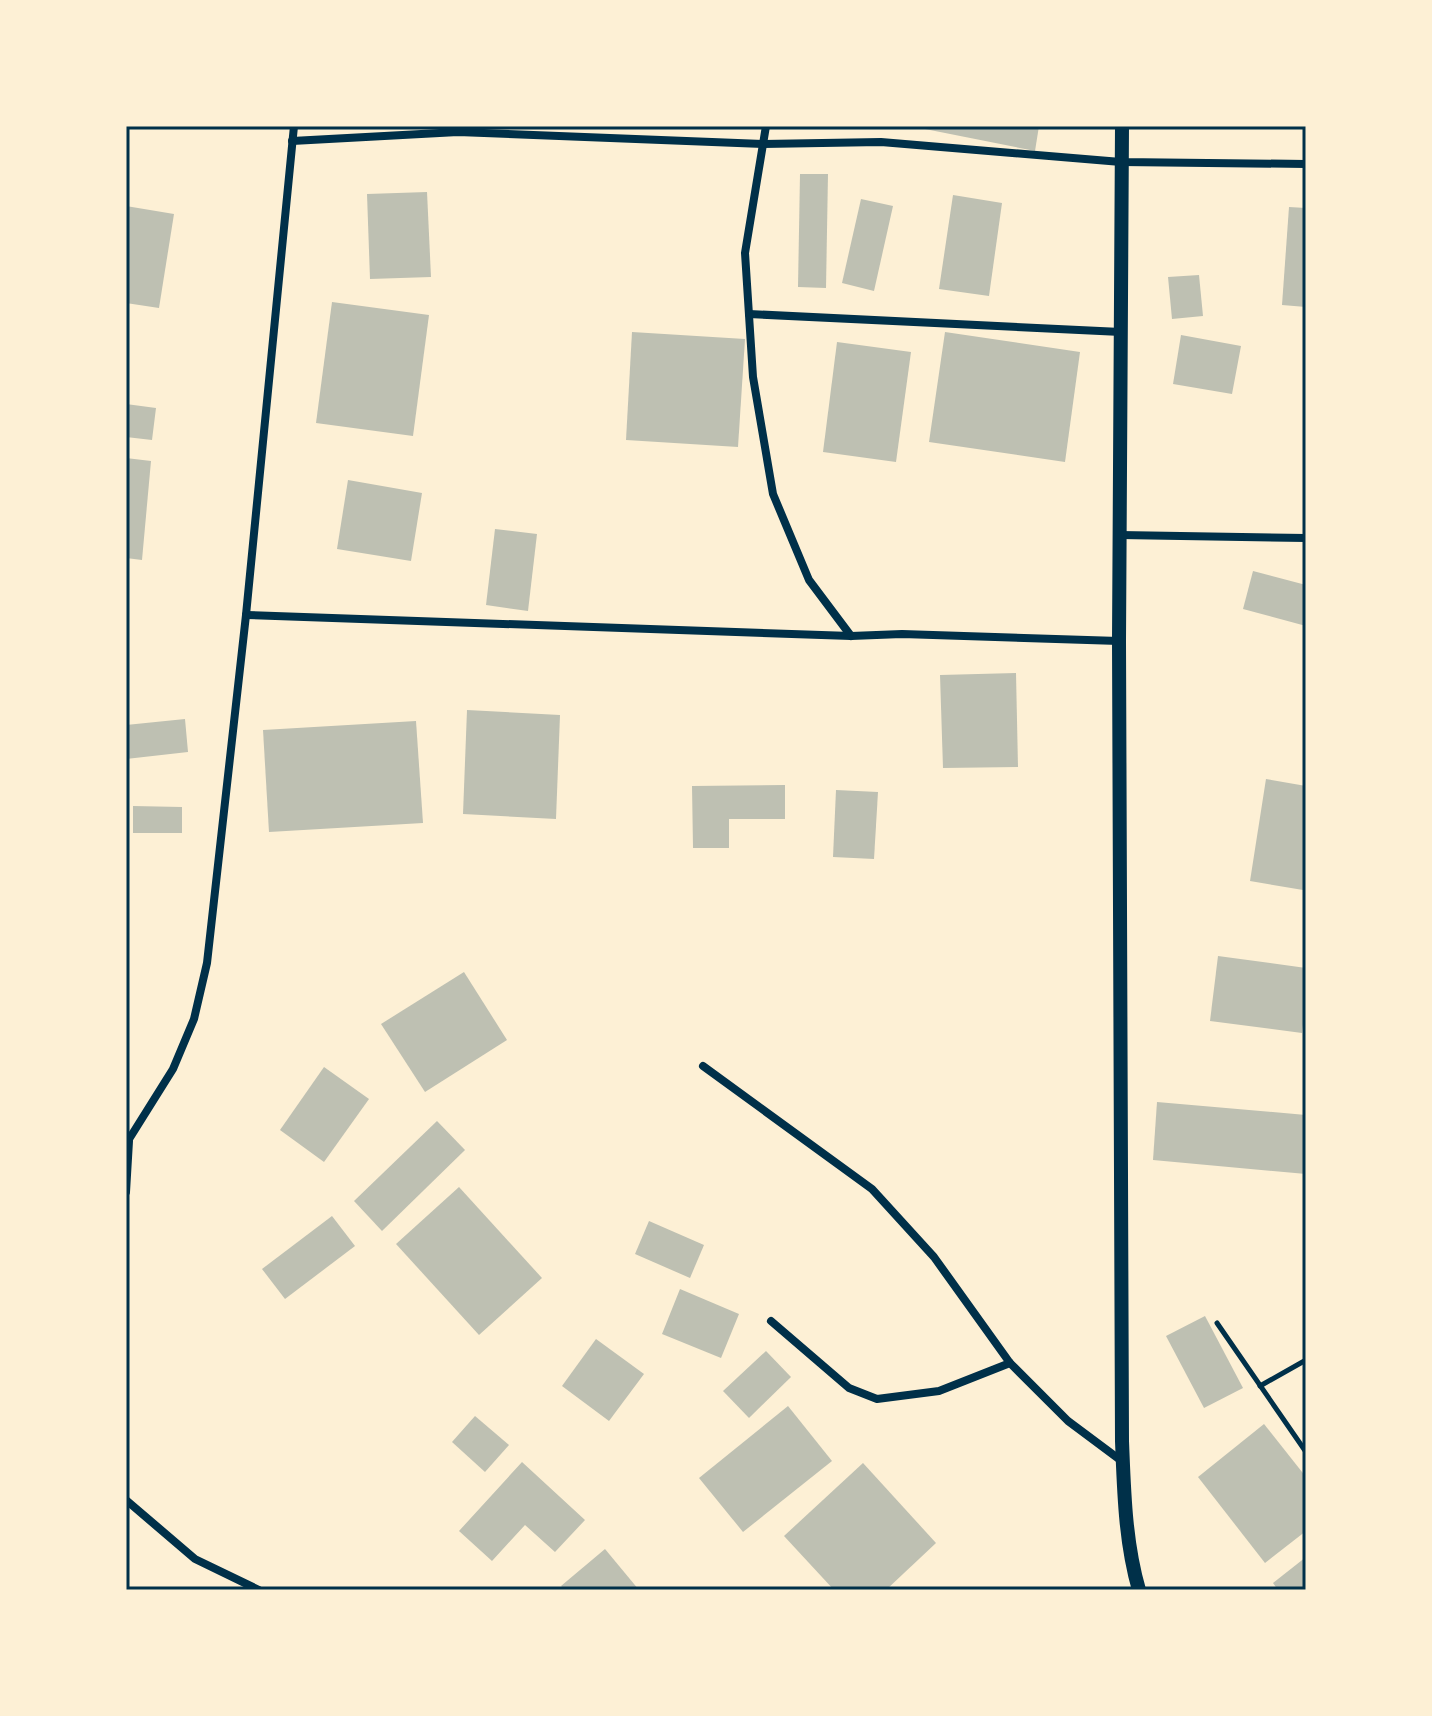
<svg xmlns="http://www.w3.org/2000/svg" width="1432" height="1716" font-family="Mulish,sans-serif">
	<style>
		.building { fill: #bec0b2 }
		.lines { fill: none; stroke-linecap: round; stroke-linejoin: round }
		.path { stroke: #003049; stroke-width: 5 }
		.minor { stroke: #003049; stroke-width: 8 }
		.tertiary { stroke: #003049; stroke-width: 14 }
		.neatline { fill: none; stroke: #003049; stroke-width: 3 }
	</style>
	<rect width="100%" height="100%" fill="#fdf0d5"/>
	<g class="building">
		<polygon points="926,126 1039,126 1035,151 925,129"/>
		<polygon points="800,174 828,174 826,288 798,287"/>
		<polygon points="427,192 431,277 370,279 367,194"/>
		<polygon points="953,195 1002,203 989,296 939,289"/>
		<polygon points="861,199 893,206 874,291 842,283"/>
		<polygon points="126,206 174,214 159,308 126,303"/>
		<polygon points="1289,207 1306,208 1306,307 1282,305"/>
		<polygon points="1199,275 1203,316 1172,319 1168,277"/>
		<polygon points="332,302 429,315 413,436 316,423"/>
		<polygon points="632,332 745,339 738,447 626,440"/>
		<polygon points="945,332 1080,352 1065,462 929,442"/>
		<polygon points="1181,335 1241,346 1232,394 1173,384"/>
		<polygon points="837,342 911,352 896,462 823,452"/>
		<polygon points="126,404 156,408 152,440 126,437"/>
		<polygon points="126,458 151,461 142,560 126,558"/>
		<polygon points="348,480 422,493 411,561 337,549"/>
		<polygon points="495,529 537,534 528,611 486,605"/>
		<polygon points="1253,571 1306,585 1306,626 1243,609"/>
		<polygon points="1016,673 1018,767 943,768 940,675"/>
		<polygon points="467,710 560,715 556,819 463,814"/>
		<polygon points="185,719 188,752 126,759 126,725"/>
		<polygon points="416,721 423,823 269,832 263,730"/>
		<polygon points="1266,779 1306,786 1306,871 1303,890 1250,881"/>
		<polygon points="785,785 785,819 729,819 729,848 693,848 692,786"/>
		<polygon points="836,790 878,792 874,859 833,857"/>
		<polygon points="133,806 182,807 182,833 133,833"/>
		<polygon points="1218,956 1306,968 1306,998 1302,1033 1210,1021"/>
		<polygon points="464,972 507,1040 425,1092 381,1024"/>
		<polygon points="324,1067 369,1099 324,1162 280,1130"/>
		<polygon points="1157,1102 1306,1115 1306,1174 1153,1160"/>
		<polygon points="437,1121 465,1150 382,1231 354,1201"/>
		<polygon points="459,1187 542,1278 479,1335 396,1244"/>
		<polygon points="332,1216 355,1246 285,1299 262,1269"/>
		<polygon points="649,1221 704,1245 690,1278 635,1254"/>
		<polygon points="680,1289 739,1314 721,1358 662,1334"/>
		<polygon points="1205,1316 1243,1388 1204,1408 1166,1336"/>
		<polygon points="596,1339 644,1374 609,1421 562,1386"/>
		<polygon points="766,1351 791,1377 749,1418 723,1391"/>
		<polygon points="788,1406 832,1461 743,1532 699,1478"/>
		<polygon points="475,1416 509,1445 485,1472 452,1442"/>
		<polygon points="1264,1424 1306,1477 1306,1531 1265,1563 1198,1477"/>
		<polygon points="522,1462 585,1520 555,1552 525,1525 492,1561 459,1531"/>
		<polygon points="863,1463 936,1543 886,1590 834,1590 784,1536"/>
		<polygon points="605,1549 639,1590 565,1590 561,1586"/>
		<polygon points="1306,1557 1306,1590 1278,1590 1273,1583"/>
	</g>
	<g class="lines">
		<g class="path">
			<polyline points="1217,1323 1306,1452"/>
			<polyline points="1260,1386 1306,1360"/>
		</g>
		<g class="minor">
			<polyline points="766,126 745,253 753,377 773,494 809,580 851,636"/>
			<polyline points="292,141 458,132 763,144 881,142 1121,162 1306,164"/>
			<polyline points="749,314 1121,332"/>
			<polyline points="1120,535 1306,538"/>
			<polyline points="246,615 851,636 902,634 1119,641"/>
			<polyline points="703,1066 872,1189 934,1257 1010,1363 1068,1421 1123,1462"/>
			<polyline points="126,1144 173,1069 194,1019 207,963 246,615 294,126"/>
			<polyline points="126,1192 129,1141"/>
			<polyline points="771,1321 849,1388 877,1399 939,1391 1010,1363"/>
			<polyline points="126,1500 195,1559 259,1590"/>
		</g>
		<path class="tertiary" d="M1122 126 1119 641 1122 1441C1124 1490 1125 1542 1139 1590"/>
	</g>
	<rect width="1432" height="1716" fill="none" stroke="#fdf0d5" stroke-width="256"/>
	<rect x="128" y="128" width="1176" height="1460" class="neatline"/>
</svg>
